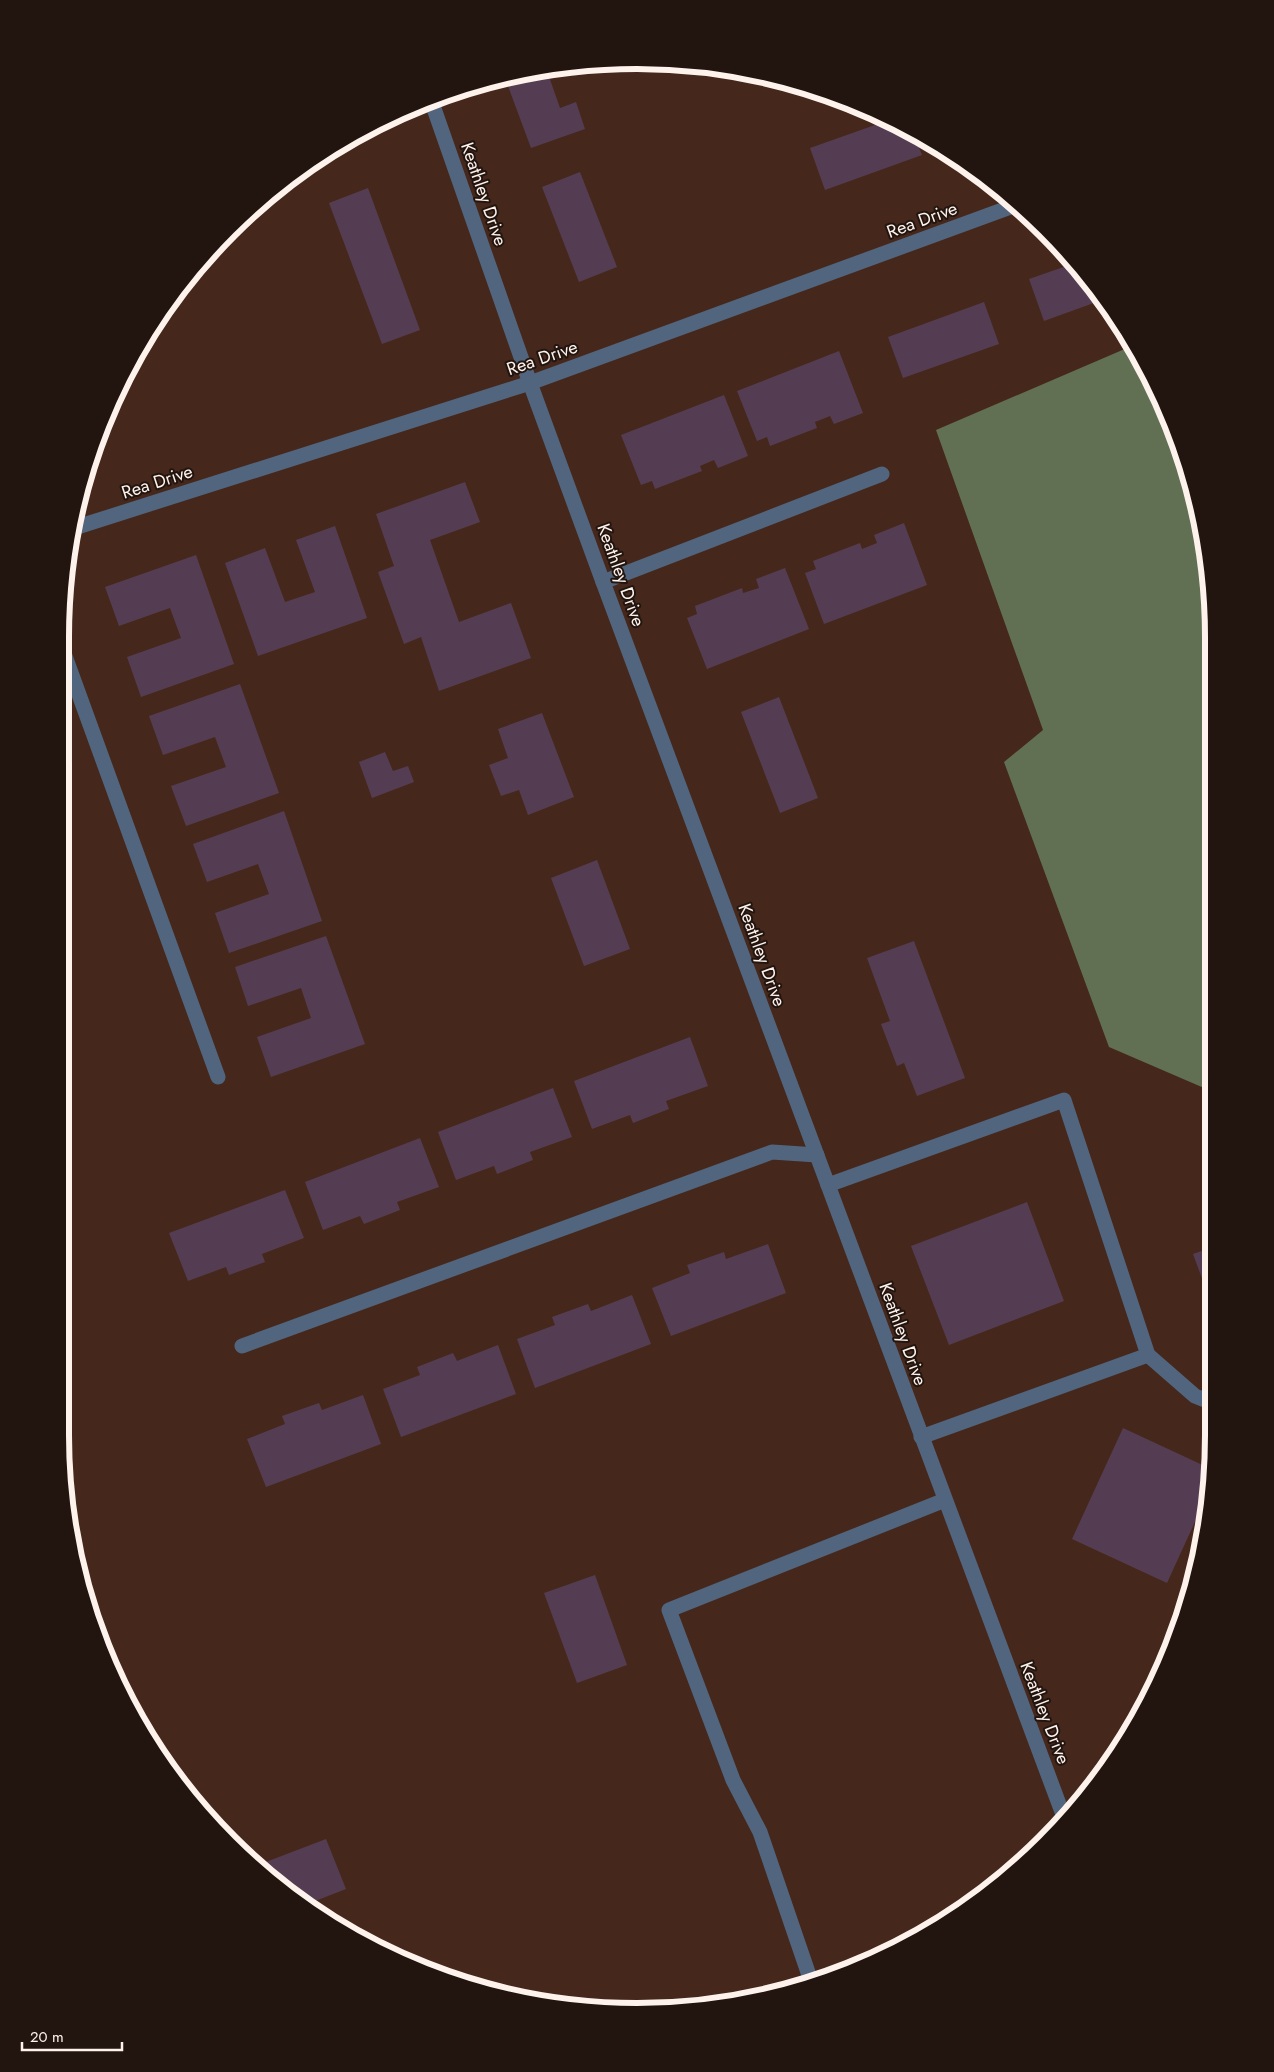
<svg xmlns="http://www.w3.org/2000/svg" width="1274" height="2072" font-family="Jost,sans-serif">
	<style>
		.forest { fill: #617053 }
		.building { fill: #543d52 }
		.lines { fill: none; stroke-linecap: round; stroke-linejoin: round }
		.minor { stroke: #52657f; stroke-width: 15 }
		.labels { text-anchor: middle; dominant-baseline: central; stroke-width: 4; stroke-linejoin: round; paint-order: stroke }
		.street-label { font-size: 18px; fill: #fef2ed; stroke: #22150f }
		.rim { fill: none; stroke: #fef2ed; stroke-width: 6 }
	</style>
	<rect width="100%" height="100%" fill="#45281b"/>
	<polygon class="forest" points="1134,345 1183,452 1213,599 1211,1091 1109,1047 1004,762 1043,730 936,430"/>
	<g class="building">
		<polygon points="546,68 560,108 576,102 585,129 531,148 505,78"/>
		<polygon points="892,119 913,133 922,155 825,190 810,148"/>
		<polygon points="580,172 617,267 579,282 542,187"/>
		<polygon points="368,188 420,330 382,344 329,203"/>
		<polygon points="1075,263 1102,300 1044,321 1029,279"/>
		<polygon points="984,302 999,344 903,378 888,337"/>
		<polygon points="839,351 863,413 834,424 830,416 815,422 817,428 770,446 767,437 757,441 737,391"/>
		<polygon points="724,395 748,456 718,468 714,460 700,466 702,471 655,489 652,481 641,485 621,435"/>
		<polygon points="465,482 480,522 430,540 459,622 511,603 531,658 439,691 421,637 404,644 378,572 394,566 376,514"/>
		<polygon points="904,523 927,585 824,624 805,573 816,569 813,561 860,543 862,549 877,543 874,535"/>
		<polygon points="335,526 367,618 258,656 225,563 265,548 285,602 315,592 296,540"/>
		<polygon points="196,555 234,664 141,697 127,657 181,638 170,608 119,626 105,587"/>
		<polygon points="785,568 809,629 707,669 687,618 697,614 695,606 742,588 743,593 759,588 756,579"/>
		<polygon points="240,684 279,793 186,826 171,786 226,767 215,737 163,755 149,716"/>
		<polygon points="779,697 818,798 780,813 741,712"/>
		<polygon points="542,713 574,797 528,815 519,790 501,796 489,765 508,758 498,729"/>
		<polygon points="385,752 393,771 408,766 414,782 372,798 359,762"/>
		<polygon points="284,811 322,921 229,953 215,913 269,894 258,864 207,882 193,844"/>
		<polygon points="597,860 630,949 584,966 551,878"/>
		<polygon points="326,936 365,1044 271,1077 257,1037 311,1018 301,988 248,1006 235,967"/>
		<polygon points="914,941 965,1078 917,1096 904,1063 897,1066 881,1024 890,1021 867,958"/>
		<polygon points="690,1037 708,1086 666,1101 669,1109 633,1123 630,1115 592,1129 574,1081"/>
		<polygon points="553,1088 572,1137 530,1152 533,1160 497,1174 494,1166 456,1180 438,1132"/>
		<polygon points="420,1138 439,1187 397,1202 400,1210 364,1224 360,1216 323,1230 305,1182"/>
		<polygon points="285,1190 304,1238 262,1254 265,1262 229,1275 226,1267 188,1281 169,1233"/>
		<polygon points="1027,1202 1064,1301 949,1345 911,1246"/>
		<polygon points="768,1244 786,1293 671,1336 652,1288 690,1273 687,1265 724,1252 726,1259"/>
		<polygon points="1210,1248 1210,1300 1193,1254"/>
		<polygon points="632,1295 651,1344 535,1388 517,1339 555,1325 552,1317 588,1304 591,1311"/>
		<polygon points="498,1345 516,1394 401,1437 383,1389 420,1375 417,1367 453,1353 457,1361"/>
		<polygon points="363,1395 381,1444 266,1487 247,1439 285,1424 282,1416 319,1403 322,1410"/>
		<polygon points="1123,1428 1209,1468 1209,1491 1167,1583 1072,1539"/>
		<polygon points="595,1575 627,1665 577,1683 544,1593"/>
		<polygon points="326,1839 346,1889 305,1905 286,1893 258,1865"/>
	</g>
	<g class="lines">
		<g class="minor">
			<polyline points="431,100 530,383 603,582 1065,1820"/>
			<polyline points="74,528 530,383 1016,205"/>
			<polyline points="603,582 882,474"/>
			<polyline points="65,656 218,1077"/>
			<polyline points="828,1185 1064,1100 1148,1355 921,1437"/>
			<polyline points="242,1346 772,1152 817,1155"/>
			<polyline points="1148,1355 1195,1396 1210,1402"/>
			<polyline points="812,1984 760,1832 733,1780 669,1610 945,1500"/>
		</g>
	</g>
	<g class="labels">
		<g class="street-label">
			<text transform="translate(484 194) rotate(71)">Keathley Drive</text>
			<text transform="translate(922 220) rotate(-20)">Rea Drive</text>
			<text transform="translate(542 358) rotate(-19)">Rea Drive</text>
			<text transform="translate(157 482) rotate(-18)">Rea Drive</text>
			<text transform="translate(621 575) rotate(70)">Keathley Drive</text>
			<text transform="translate(762 955) rotate(70)">Keathley Drive</text>
			<text transform="translate(903 1334) rotate(70)">Keathley Drive</text>
			<text transform="translate(1045 1713) rotate(69)">Keathley Drive</text>
		</g>
	</g>
	<path d="M0 0H1274V2072H0ZM637 69H637A568 568 0 0 1 1205 637V1435A568 568 0 0 1 637 2003H637A568 568 0 0 1 69 1435V637A568 568 0 0 1 637 69Z" fill="#22150f" fill-rule="evenodd"/>
	<path class="rim" d="M637 69H637A568 568 0 0 1 1205 637V1435A568 568 0 0 1 637 2003H637A568 568 0 0 1 69 1435V637A568 568 0 0 1 637 69Z"/>
	<path d="M22 2042v8h100v-8" fill="none" stroke="#fef2ed" stroke-width="2.5"/>
	<text x="30" y="2042" font-size="15" fill="#fef2ed" stroke="#22150f" stroke-width="4" paint-order="stroke">20 m</text>
</svg>
